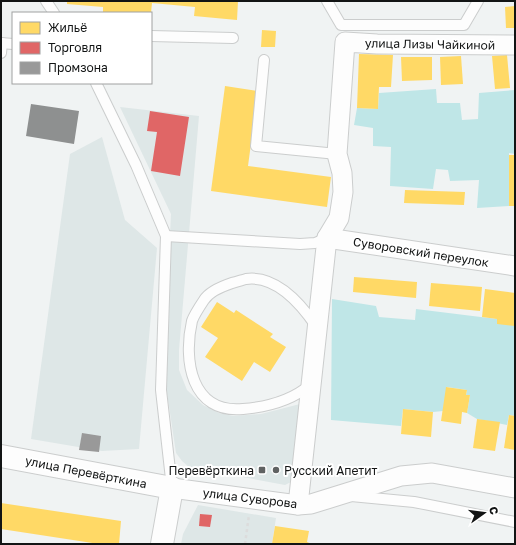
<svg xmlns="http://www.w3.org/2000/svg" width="516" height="545" font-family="'Golos Text',sans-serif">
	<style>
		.built { fill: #dee7e7 }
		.green { fill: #bfe6e7 }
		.homes { fill: #ffd966 }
		.shops { fill: #e06666 }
		.industry { fill: #999 }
		.building { fill: #8e9090 }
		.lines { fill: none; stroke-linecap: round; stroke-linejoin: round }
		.service-casing { stroke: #cbcdcd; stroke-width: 12 }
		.minor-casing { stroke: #cbcdcd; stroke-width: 21 }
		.tertiary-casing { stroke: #cbcdcd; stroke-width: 24 }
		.path { stroke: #dcdcdc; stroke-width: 2.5; stroke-dasharray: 3 3; stroke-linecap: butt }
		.service { stroke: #fdfdfd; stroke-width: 10 }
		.minor { stroke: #fdfdfd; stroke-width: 19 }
		.tertiary { stroke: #fdfdfd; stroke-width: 22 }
		.poi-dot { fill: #606262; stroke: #fff; stroke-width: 1.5 }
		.labels { text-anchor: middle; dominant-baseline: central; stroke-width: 4; stroke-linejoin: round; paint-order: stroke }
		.street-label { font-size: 12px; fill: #121414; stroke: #fff }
		.poi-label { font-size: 12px; fill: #121414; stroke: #fff; text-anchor: end }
	</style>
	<rect width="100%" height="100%" fill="#f0f3f3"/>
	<g class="built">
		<polygon points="120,107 199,116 179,350 179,370 187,390 203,405 219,413 233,416 261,414 300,404 293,481 285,485 189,467 182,461 176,453 166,386 168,277 171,214"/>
		<polygon points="102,137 125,220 157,248 139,449 102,451 31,439 70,154"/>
		<polygon points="198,505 276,518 272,544 181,544 183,534"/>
	</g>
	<g class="green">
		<polygon points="436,89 437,103 460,103 462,120 478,119 479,93 515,90 515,154 509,153 509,206 477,208 479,180 450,181 448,170 436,169 433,189 390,186 391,147 373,146 373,128 354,125 357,108 378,109 379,93"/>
		<polygon points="332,299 376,306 379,317 415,320 416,309 497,319 515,326 515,416 509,415 507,425 477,419 467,413 470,395 466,395 467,390 447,387 443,411 433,412 403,409 401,426 331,420"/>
	</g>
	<g class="homes">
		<polygon points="67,1 238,1 237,20 194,16 195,7 152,3 151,13 103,13 103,7 67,4"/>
		<polygon points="515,6 515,28 506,28 505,7"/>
		<polygon points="262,30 276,31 275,47 261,47"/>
		<polygon points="359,54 393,55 391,87 379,87 378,109 357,108"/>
		<polygon points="507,55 510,88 495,89 492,56"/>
		<polygon points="461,56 463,84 441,85 440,57"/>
		<polygon points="401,57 432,57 432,80 402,81"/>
		<polygon points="225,86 258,91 248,166 331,177 327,207 211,191"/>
		<rect x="509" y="155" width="6" height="51"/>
		<polygon points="405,190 465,192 464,205 404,203"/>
		<polygon points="354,277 417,282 416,298 353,292"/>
		<polygon points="431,283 482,287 480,311 429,306"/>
		<polygon points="485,289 515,293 515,326 497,324 497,319 482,317"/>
		<polygon points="217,302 234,313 236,310 273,334 270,337 286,347 270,372 254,362 242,381 205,357 218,338 201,327"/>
		<polygon points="446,387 467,390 466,395 470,395 467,413 462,412 461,424 441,421"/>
		<polygon points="403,409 433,412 431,437 401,434"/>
		<polygon points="509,415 515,416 515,450 504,448"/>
		<polygon points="477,419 500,422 495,451 473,448"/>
		<polygon points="1,503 121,521 119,544 99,544 1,529"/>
		<polygon points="275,526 309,531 307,542 312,544 272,544"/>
	</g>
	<g class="shops">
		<polygon points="150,111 189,117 180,176 151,171 157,132 147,131"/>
		<polygon points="200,514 212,515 210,527 199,526"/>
	</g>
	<polygon class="industry" points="82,433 101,436 99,452 79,450"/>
	<polygon class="building" points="31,104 79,111 74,144 26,136"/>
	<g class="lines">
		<defs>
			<g id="service">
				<polyline points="46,1 54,13"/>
				<polyline points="327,1 341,25 464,25 478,1"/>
				<polyline points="151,36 233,38"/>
				<polyline points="1,43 13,44"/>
				<polyline points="1,53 2,43"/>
				<polyline points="264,60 256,146 337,154"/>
				<polyline points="96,83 136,165 166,236 161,390 172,488"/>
				<polyline points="166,236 300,244 315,243 327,238"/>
				<path d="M310 385C291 401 267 407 243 409 191 414 183 360 192 321 194 315 200 306 204 300 209 292 223 286 232 283 237 282 242 280 246 279 276 275 301 304 316 326"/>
				<polyline points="351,496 414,502 515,522"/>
			</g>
			<g id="minor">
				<polyline points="327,238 515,266"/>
				<polyline points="172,488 298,505 311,504 401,476 432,473 515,488"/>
				<polyline points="298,505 327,238 339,218 343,192 342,173 337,154 345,42 377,44 515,45"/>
			</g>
			<polyline id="tertiary" points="1,456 172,488 162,544"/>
		</defs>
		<use href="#service" class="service-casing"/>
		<use href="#minor" class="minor-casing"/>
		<use href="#tertiary" class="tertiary-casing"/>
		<polyline class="path" points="245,544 249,515"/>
		<use href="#service" class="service"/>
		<use href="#minor" class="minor"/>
		<use href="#tertiary" class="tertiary"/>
	</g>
	<g class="poi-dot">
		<rect x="258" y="466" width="8" height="8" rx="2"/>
		<circle cx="276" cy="470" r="4"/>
	</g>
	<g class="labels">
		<g class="street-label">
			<text transform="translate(430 44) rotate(1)">улица Лизы Чайкиной</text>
			<text transform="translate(421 252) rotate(9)">Суворовский переулок</text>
			<text transform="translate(86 472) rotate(11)">улица Перевёрткина</text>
			<text transform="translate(250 498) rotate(7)">улица Суворова</text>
		</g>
		<g class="poi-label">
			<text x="254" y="470">Перевёрткина</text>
			<text x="284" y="470" text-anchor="start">Русский Апетит</text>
		</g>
	</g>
	<rect width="516" height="545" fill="none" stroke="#121414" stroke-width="4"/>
	<rect x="12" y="12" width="140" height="72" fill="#ffffff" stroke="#a0a1a1"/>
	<rect x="20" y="22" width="20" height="12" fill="#ffd966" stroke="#a0a1a1"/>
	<text x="48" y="32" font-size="12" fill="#121414">Жильё</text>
	<rect x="20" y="42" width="20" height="12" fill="#e06666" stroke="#a0a1a1"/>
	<text x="48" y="52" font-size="12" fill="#121414">Торговля</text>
	<rect x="20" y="62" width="20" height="12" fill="#999999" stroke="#a0a1a1"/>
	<text x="48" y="72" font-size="12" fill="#121414">Промзона</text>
	<g transform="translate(484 513) rotate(76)" stroke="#ffffff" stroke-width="3" paint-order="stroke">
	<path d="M0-3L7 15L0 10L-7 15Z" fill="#121414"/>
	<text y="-6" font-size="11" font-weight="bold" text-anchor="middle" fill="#121414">С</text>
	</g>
</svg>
